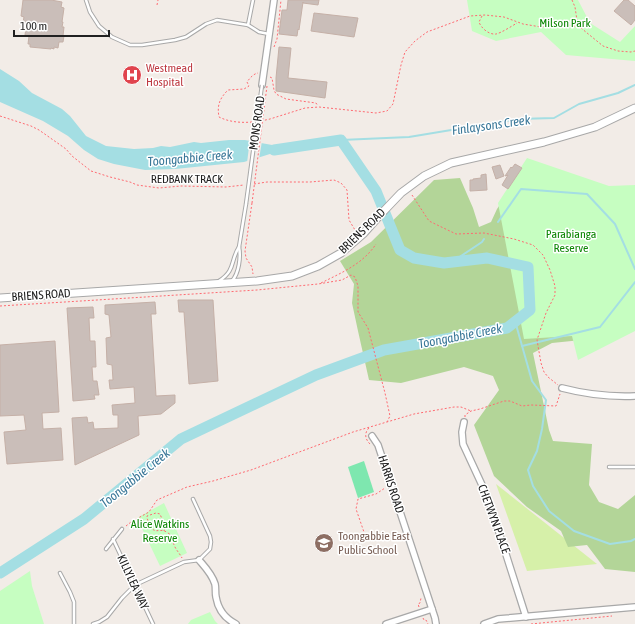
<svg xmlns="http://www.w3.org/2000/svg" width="635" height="624" font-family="'Asap Condensed',sans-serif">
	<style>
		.grass { fill: #d6f0a9 }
		.forest { fill: #b3d598 }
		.park { fill: #c6fec1 }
		.pitch { fill: #7ee7af }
		.water { fill: #a4dee3 }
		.pier { fill: #f2ece7 }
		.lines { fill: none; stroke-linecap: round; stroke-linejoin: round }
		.stream { stroke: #a4dee3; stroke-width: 2 }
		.river { stroke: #a4dee3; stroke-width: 11 }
		.building { fill: #cabeb9; stroke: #c5b0a7 }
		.service-casing { stroke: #a8a8a8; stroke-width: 4.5 }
		.minor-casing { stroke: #a8a8a8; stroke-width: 8 }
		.tertiary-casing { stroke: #a8a8a8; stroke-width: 9 }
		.path { stroke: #ff6a71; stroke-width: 1; stroke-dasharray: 2 2; stroke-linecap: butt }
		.service { stroke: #fff; stroke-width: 2.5 }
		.minor { stroke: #fff; stroke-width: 5.5 }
		.tertiary { stroke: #fff; stroke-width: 7 }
		.service-bridge-casing { stroke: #a8a8a8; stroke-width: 4.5; stroke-linecap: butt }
		.path-bridge { stroke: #ff6a71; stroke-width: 1; stroke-dasharray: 2 2; stroke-linecap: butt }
		.service-bridge { stroke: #fff; stroke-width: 2.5 }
		.labels { text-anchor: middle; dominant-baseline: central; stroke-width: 3; stroke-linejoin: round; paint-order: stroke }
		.park-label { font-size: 12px; fill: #0b8603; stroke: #fff }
		.health-label { font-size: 12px; fill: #be3a42; stroke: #fff; text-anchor: start }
		.street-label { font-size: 12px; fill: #212121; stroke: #fff }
		.education-label { font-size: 12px; fill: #785e54; stroke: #fff; text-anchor: start }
		.water-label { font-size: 13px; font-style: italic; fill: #397798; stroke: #fff }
	</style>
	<rect width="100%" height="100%" fill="#f2ece7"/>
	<polygon class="grass" points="496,484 597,564 527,571"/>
	<polygon class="forest" points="460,178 473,208 479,227 491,222 497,209 516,180 611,337 552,343 533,353 549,430 553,441 592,444 589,485 599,502 618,509 635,495 635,572 605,569 587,545 568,547 561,531 527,507 494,476 474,425 499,390 493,376 464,367 401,383 369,380 358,331 352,303 354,284 340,261 371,242 434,180"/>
	<g class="park">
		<polygon points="467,0 578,0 590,23 620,42 635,26 635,61 566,55 541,32 496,41 472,31"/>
		<polygon points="527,158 609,186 635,185 635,331 578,360 572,336 524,339 498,203"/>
		<polygon points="164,503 187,553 160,566 137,518"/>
		<polygon points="30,571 32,586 44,624 0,624 0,591"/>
		<polygon points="210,612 215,621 218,624 188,624 191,620"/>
	</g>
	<polygon class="pitch" points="364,461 374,492 358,498 348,467"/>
	<polygon class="water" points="0,69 19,81 32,93 62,109 70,116 86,136 106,146 134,149 153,148 161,146 170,147 194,142 201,143 229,140 245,140 289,148 244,162 175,169 145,170 114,164 98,159 84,150 68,136 43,121 0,102"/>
	<polygon class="pier" points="250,139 262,141 259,159 247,163"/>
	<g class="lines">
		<g class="stream">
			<polyline points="341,140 409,137 518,119 554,118 579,104 618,93 635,85"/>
			<polyline points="498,222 521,189 587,194 615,224 635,269"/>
			<polyline points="452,262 482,242 484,239"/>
			<polyline points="515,321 532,381 546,400 542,429 537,451 528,470 533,486 549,511 574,531 610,544 631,541 635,539"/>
			<polyline points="522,346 600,327 635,282"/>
		</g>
		<polyline class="river" points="0,573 84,519 181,439 316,375 384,350 507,328 530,310 528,267 487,258 444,263 414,258 400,250 376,191 341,140 274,150"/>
	</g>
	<g class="building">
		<polygon points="23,0 51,0 62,2 61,7 64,8 62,22 63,22 62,27 64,27 63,36 64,36 63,42 59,42 58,48 54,47 54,49 51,48 51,49 30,47 30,44 28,44 29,36 25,35 26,28 22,27 24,17 21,16"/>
		<polygon points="288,0 319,0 318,5 303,3 303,2 299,30 298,29 297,36 279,34 282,10 287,10"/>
		<polygon points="624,0 628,0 635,6 635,20 631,25 614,11"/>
		<polygon points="314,13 358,18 354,37 311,31"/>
		<polygon points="279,47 291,48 288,78 327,82 325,98 276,91 276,78"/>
		<polygon points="515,164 522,168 508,189 502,185 508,175 505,176 511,167 512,168"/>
		<polygon points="500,165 504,176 496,179 492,167"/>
		<polygon points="486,174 487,190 470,191 470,180 473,180 473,179 481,178 481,175"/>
		<polygon points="178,300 213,300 218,381 189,384 184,312 179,312"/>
		<polygon points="155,302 156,314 151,314 156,396 175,395 175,403 161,414 138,416 139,435 75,465 72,418 87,417 88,423 93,422 94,429 118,428 118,415 113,415 112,405 135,403 134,387 110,389 109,380 113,380 112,365 107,364 106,338 111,337 109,315 105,314 105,305"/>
		<polygon points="93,307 94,318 89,318 90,341 95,341 96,367 92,367 93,381 97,381 99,395 94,395 95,399 73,401 67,308"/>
		<polygon points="55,341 59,412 42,413 43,429 61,428 63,460 7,464 4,432 26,430 24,415 0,416 0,345"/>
	</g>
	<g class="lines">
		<defs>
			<g id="service">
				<polyline points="86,0 90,12 99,26 112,37 130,45 142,45 175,40 186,37 206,24 217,20 248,25 259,32 269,34"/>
				<polyline points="248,25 253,0"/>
				<path d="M219 281C236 270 230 261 239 247"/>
				<path d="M232 281C239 273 241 257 239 247L246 204"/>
				<polyline points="609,467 635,467"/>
				<polyline points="113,539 153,624"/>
				<polyline points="106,549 122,529"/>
				<polyline points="60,573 70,592 74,602 74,624"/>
				<polyline points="93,624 99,622 107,617 122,598 135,585 184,562 199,560 210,549 211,542 210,536 193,499"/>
			</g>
			<g id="minor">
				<polyline points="262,85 274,0"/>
				<path d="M562 388C585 394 611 397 635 396"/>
				<polyline points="464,422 462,432 463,444 488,498 526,617"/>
				<polyline points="372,436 378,445 435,618 436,624"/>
				<path d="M199 560C205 567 212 574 215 584 216 588 215 592 216 597 218 609 224 618 236 624"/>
				<polyline points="386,624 432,609"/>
				<polyline points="484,624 498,619 635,607"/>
			</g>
			<polyline id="tertiary" points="0,298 257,281 292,276 318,266 341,253 364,233 380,215 401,193 424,176 451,163 544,142 595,127 635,108"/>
		</defs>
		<use href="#service" class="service-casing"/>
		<use href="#minor" class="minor-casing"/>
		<use href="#tertiary" class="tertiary-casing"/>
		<g class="path">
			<polyline points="572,0 575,7 578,27"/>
			<polyline points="157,5 158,0"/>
			<path d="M482 16 479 22C481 28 489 35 496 34 501 33 512 26 517 23"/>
			<polyline points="274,47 277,39 281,0"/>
			<polyline points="270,77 272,78 274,90 276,94 286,99 316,103 318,106"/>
			<polyline points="0,116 31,126 39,130 66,149 72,156 91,171 110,177 130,182 137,185 159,188 181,186 226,187 244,185"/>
			<polyline points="261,121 270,119 305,108 319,107 376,113 387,111 393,104 401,65 405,52 415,41 427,32 470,16 485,15 504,17 523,24 541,27 563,24 579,27 581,28 603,46 618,51 631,52 635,51"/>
			<path d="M252 122C241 123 229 122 219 117 217 106 219 99 228 90L244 89 249 86 247 82C250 78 253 74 258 73"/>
			<polyline points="254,184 267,182 310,182 334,180 341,183 347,190 349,220 355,230"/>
			<polyline points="412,195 429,221 456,234 484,233 514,239 533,245 543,255 550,270 555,286 555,295 546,313 537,340 541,363 544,372 548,377 558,385"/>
			<polyline points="252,203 245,251 246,258 252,267 253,274"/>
			<path d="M321 283C341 273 363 264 376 244"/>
			<polyline points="0,306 97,300 257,290 318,284 342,280 351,275 355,277 358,286 358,312 368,328 385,393 390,416 387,422"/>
			<polyline points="465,417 465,415 471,411 480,409 504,401 510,401 522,406 531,405 556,406 560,394"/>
			<path d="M369 428C364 433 365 439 370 444"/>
			<polyline points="126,526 131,522 149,512 157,500 187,487 213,481 251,470 353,432 414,414 454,407 461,407 471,411"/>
			<path d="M164 531 166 522 162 519 160 514 156 513 147 516V518C155 540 157 525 168 533 174 536 172 542 175 547 177 551 180 554 182 558"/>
			<polyline points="365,535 356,509 358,499 376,494 385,488"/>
			<polyline points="419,607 418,604 420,603 421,598"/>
			<polyline points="423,618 424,620 426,620 428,624"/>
			<polyline points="531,624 612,616"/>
		</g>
		<use href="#service" class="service"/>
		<use href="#minor" class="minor"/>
		<use href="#tertiary" class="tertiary"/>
		<defs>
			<polyline id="service-bridge" points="246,204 262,85"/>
		</defs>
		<use href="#service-bridge" class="service-bridge-casing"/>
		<polyline class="path-bridge" points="252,203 267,86"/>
		<use href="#service-bridge" class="service-bridge"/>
	</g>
	<defs>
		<symbol id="hospital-disc" viewBox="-11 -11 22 22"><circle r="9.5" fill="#e0444e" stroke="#fff"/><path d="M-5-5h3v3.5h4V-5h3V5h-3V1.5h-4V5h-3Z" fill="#fff"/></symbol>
		<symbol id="school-disc" viewBox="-11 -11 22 22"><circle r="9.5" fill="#8d6e63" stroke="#fff"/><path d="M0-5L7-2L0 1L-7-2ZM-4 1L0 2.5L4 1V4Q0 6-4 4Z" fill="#fff"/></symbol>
	</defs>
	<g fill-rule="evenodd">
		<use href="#hospital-disc" x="121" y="64" width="22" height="22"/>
		<use href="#school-disc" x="313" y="532" width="22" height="22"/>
	</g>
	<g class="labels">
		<g class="park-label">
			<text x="565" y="23">Milson Park</text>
			<text x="571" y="234">Parabianga<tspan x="571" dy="14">Reserve</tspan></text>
			<text x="160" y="524">Alice Watkins<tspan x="160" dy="14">Reserve</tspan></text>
		</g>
		<g class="health-label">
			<text x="146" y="68">Westmead<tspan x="146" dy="14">Hospital</tspan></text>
		</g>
		<g class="street-label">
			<text transform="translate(257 123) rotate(-82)">MONS ROAD</text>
			<text x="187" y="179">REDBANK TRACK</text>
			<text transform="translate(362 231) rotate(-44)">BRIENS ROAD</text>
			<text transform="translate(41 295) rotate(-4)">BRIENS ROAD</text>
			<text transform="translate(391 484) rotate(72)">HARRIS ROAD</text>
			<text transform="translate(494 519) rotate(70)">CHETWYN PLACE</text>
			<text transform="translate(133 582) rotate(65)">KILLYLEA WAY</text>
		</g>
		<g class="education-label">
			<text x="338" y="536">Toongabbie East<tspan x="338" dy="14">Public School</tspan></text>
		</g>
		<g class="water-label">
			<text transform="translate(491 125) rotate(-8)">Finlaysons Creek</text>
			<text transform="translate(190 158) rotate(-5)">Toongabbie Creek</text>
			<text transform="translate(460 336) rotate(-11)">Toongabbie Creek</text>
			<text transform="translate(135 478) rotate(-39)">Toongabbie Creek</text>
		</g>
	</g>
	<path d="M14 30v6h95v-6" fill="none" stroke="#212121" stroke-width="2"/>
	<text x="20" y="30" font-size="12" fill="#212121" stroke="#ffffff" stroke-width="3" paint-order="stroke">100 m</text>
</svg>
